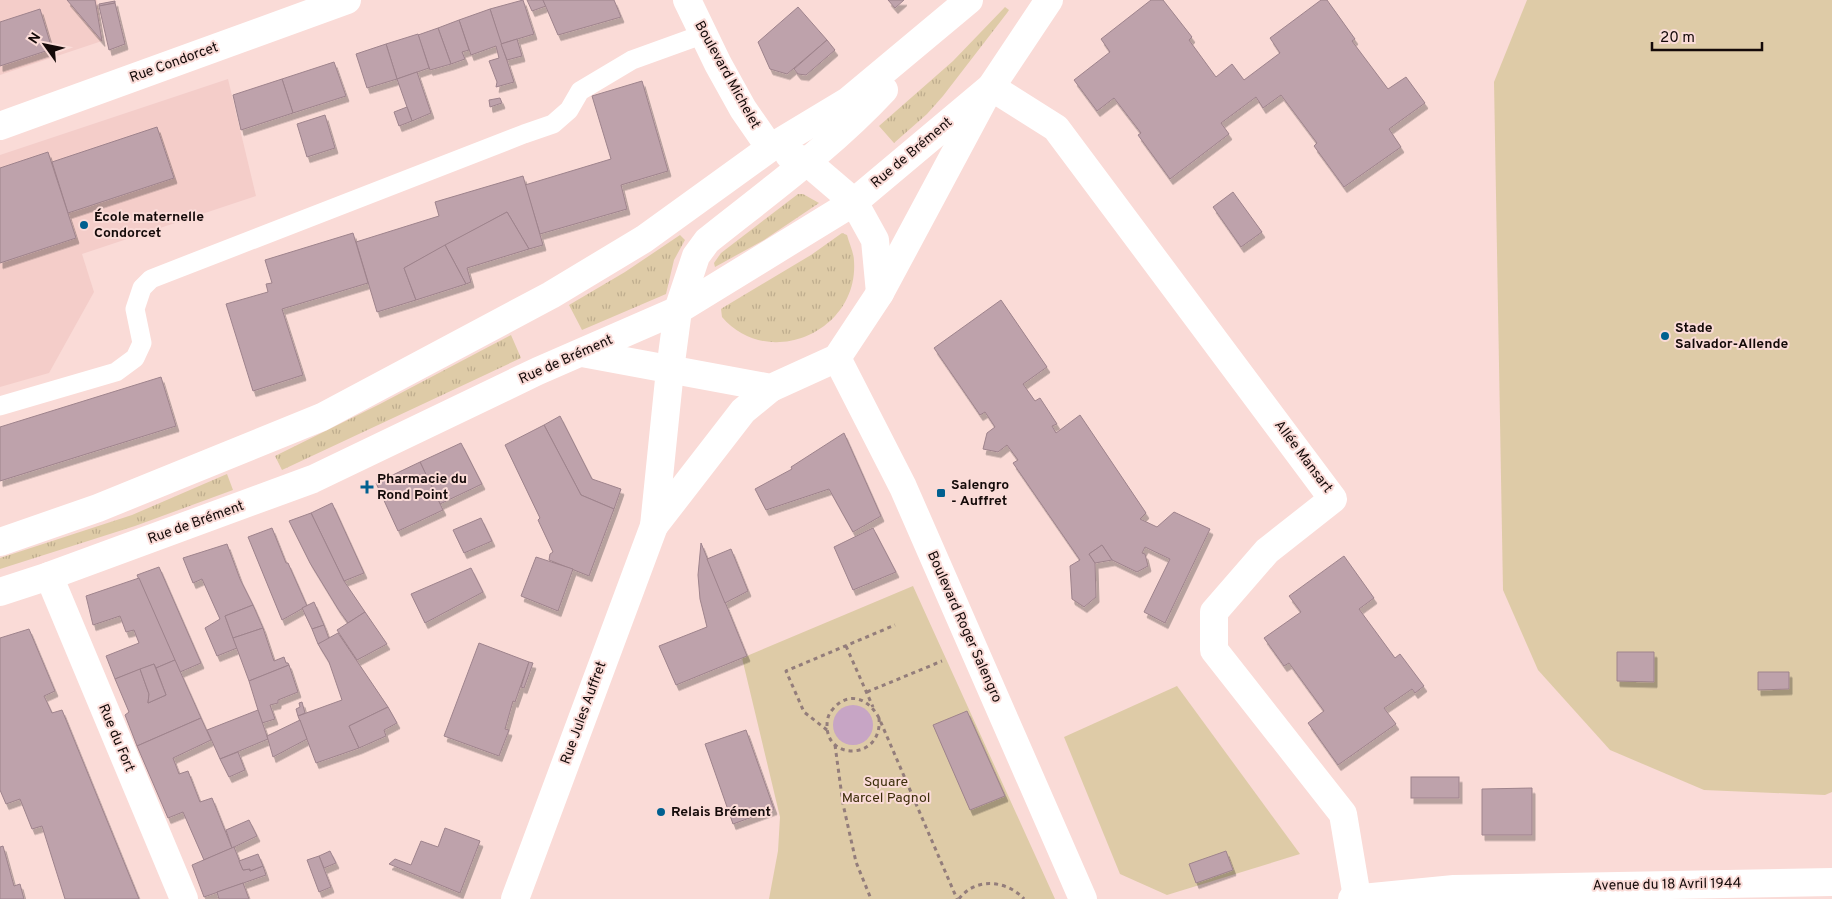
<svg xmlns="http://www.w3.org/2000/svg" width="1832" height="899" font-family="Overpass,sans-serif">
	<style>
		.built { fill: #f4cdc9 }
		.grass { fill: url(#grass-tufts) }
		.green { fill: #decba7 }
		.water { fill: #c7a5c5 }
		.building { fill: #bea2ab; stroke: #9e838c; filter: url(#shadow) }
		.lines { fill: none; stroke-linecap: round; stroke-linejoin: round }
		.path { stroke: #937d7b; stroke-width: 3; stroke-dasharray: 4 4; stroke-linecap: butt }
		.lane { stroke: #fff; stroke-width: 19 }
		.street { stroke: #fff; stroke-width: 28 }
		.secondary { stroke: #fff; stroke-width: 28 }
		.poi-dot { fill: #006090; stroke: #fadbd7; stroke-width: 2 }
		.labels { text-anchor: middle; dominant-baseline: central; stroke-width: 4; stroke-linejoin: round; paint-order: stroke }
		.street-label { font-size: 14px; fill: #140a09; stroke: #fadbd7 }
		.poi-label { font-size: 14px; font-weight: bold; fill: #140a09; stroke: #fadbd7; text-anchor: start }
		.park-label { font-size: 14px; fill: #3c2d0a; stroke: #fadbd7 }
	</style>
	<defs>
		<pattern id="grass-tufts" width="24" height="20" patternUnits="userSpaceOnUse" patternTransform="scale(1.25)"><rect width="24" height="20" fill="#decba7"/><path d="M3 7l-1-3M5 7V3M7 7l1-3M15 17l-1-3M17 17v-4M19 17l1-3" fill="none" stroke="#bead8e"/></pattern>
		<filter id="shadow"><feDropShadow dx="3" dy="5.5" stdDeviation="0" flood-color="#0004"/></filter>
	</defs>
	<rect width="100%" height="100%" fill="#fadbd7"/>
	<g class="built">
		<polygon points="0,0 97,0 102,41 0,75"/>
		<polygon points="228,79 256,196 82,254 94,292 49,373 0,387 0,155"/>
	</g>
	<g class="grass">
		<polygon points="1005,7 1009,10 1007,13 943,96 927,114 894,143 879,126 953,61"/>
		<polygon points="798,194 803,194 819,203 764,240 715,267 714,263 721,253"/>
		<path d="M842 233 847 235C849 243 854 253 854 261 859 332 768 371 722 317L721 309 724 307 811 255Z"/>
		<polygon points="680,235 685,240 674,260 666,294 582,330 569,305 625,272"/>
		<polygon points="511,335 521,358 282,470 275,456 380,404"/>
		<polygon points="227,474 233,490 135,526 0,569 0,558 132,515"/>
	</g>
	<g class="green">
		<polygon points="1527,0 1832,0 1832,792 1825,795 1704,790 1610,750 1538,670 1503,590 1494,82"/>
		<polygon points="913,586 1055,899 769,899 778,851 780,817 742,658"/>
		<polygon points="1177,686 1300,854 1167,895 1120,874 1064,737"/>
	</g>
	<circle class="water" cx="853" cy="725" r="20"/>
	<g class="building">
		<polygon points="67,0 95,0 102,41"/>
		<polygon points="523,0 534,34 501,44 490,9"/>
		<polygon points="527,0 543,0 546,6 532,11"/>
		<polygon points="543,0 614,0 621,17 558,35"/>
		<polygon points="888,0 904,0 895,8"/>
		<polygon points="1151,0 1163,0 1192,37 1189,40 1216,77 1232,64 1244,80 1280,53 1270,38 1321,0 1327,0 1355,39 1352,41 1388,89 1406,77 1425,103 1389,129 1401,147 1344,187 1314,146 1317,143 1281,95 1263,108 1256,97 1221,123 1229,134 1170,179 1138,135 1141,133 1114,98 1097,111 1074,80 1110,52 1101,39"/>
		<polygon points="115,1 115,3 99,6 99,4"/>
		<polygon points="115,3 125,44 109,50 99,6"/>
		<polygon points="798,7 827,40 787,74 770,69 758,42"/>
		<polygon points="40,9 52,49 0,66 0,22"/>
		<polygon points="490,9 514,82 496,87 497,82 489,61 499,58 496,46 471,55 459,20"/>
		<polygon points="459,20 469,50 462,52 465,59 451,64 438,28"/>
		<polygon points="438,28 451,64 430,70 418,35"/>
		<polygon points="418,34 429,68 397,79 386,44"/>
		<polygon points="517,39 522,56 507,60 501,44"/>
		<polygon points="827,40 835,50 806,75 798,74 794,69"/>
		<polygon points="386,44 397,79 367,88 356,54"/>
		<polygon points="334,62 346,96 293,113 282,79"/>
		<polygon points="417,72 431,113 412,121 397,79"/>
		<polygon points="282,79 293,113 241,130 233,95"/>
		<polygon points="642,81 668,171 621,185 627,209 540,234 525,185 611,159 592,96"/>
		<polygon points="500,98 502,103 490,107 489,100"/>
		<polygon points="407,107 412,121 399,126 394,112"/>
		<polygon points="325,115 335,148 307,157 297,124"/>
		<polygon points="157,127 174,178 68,213 52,162"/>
		<polygon points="48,152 76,238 0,263 0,168"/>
		<polygon points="523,176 543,245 529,249 507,212 404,268 416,300 377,312 356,242 439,216 435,202"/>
		<polygon points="1233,192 1262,232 1241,247 1213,207"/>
		<polygon points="507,212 529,249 467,268 471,282 466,284 445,245"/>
		<polygon points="353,233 368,283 282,309 303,375 253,391 226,304 268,292 266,284 272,283 265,260"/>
		<polygon points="445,245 466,284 416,300 404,268"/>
		<polygon points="1001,300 1047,367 1023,384 1035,401 1040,398 1057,424 1052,426 1056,433 1080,415 1146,513 1140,519 1157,527 1174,512 1210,529 1165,623 1144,612 1170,559 1145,547 1142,553 1145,554 1148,566 1137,572 1112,560 1102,545 1089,554 1095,563 1096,597 1084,607 1072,599 1070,566 1080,560 1013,463 1018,460 1007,445 998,452 983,449 987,433 995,427 985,412 980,415 934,348"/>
		<polygon points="161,377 176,426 0,481 0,427"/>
		<polygon points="560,416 592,479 621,489 614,509 581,495 544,425"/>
		<polygon points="544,425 581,495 614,509 589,576 549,560 550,554 553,552 538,520 540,518 505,445"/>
		<polygon points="844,433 881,516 853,532 829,489 766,510 755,489 792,469 791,467"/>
		<polygon points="461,443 482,484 440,504 420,462"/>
		<polygon points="420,462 443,510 398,531 376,483"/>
		<polygon points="332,503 364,573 344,581 311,513"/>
		<polygon points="311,513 344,581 365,612 348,623 338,609 310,563 289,521"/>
		<polygon points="481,518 492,541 464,553 453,530"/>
		<polygon points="272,528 286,563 288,563 307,606 282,620 248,537"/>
		<polygon points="873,528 896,572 853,590 834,547"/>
		<polygon points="701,543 747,656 676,685 659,646 707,627 700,599 698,575"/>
		<polygon points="227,544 240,579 253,605 225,616 237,648 217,656 205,628 220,619 202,579 193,583 183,558"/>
		<polygon points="1102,545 1112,560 1095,563 1089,554"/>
		<polygon points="731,549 748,591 725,603 707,559"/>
		<polygon points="1344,556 1374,598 1359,609 1395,658 1400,654 1424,686 1415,693 1412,689 1384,708 1396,724 1338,765 1308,723 1324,711 1289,663 1284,666 1264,638 1301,612 1289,596"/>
		<polygon points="536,557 573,569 558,611 521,596"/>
		<polygon points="159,567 201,663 180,672 137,575"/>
		<polygon points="471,568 483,592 425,623 411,594"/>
		<polygon points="139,578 175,660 156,668 154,664 115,679 106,656 139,643 134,630 126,632 120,616 93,625 86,596"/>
		<polygon points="314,602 324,625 312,629 302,608"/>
		<polygon points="253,605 263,628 233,638 225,616"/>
		<polygon points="365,612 387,644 357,660 337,630"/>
		<polygon points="324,625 329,639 318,644 312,629"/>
		<polygon points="263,628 274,661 284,657 286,663 288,663 289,665 249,681 233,638"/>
		<polygon points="29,629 55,691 44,696 52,713 62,710 139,899 65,899 42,826 32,829 20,799 6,804 0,790 0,638"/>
		<polygon points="338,633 388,707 349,726 359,748 316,763 298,716 342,700 329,662 318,644"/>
		<polygon points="479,643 529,662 515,702 513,701 505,729 509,730 499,756 444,736"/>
		<polygon points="1617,652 1654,652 1654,682 1617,681"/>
		<polygon points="175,660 201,718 137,746 125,715 129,712 115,679 140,669 149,694 148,703 166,695 156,668"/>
		<polygon points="529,662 533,663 524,688 521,687"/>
		<polygon points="154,664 166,695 148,703 149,694 140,669"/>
		<polygon points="289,665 298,692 278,700 278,703 270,705 275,719 262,723 249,681"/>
		<polygon points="1758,672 1789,672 1789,689 1758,690"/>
		<polygon points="302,702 305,713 298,716 296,709 300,707 299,703"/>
		<polygon points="388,707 397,723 384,730 386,736 359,748 349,726"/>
		<polygon points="258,710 268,739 220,759 207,730"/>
		<polygon points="967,711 1005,796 970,810 933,725"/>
		<polygon points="201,718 211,740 173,758 179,774 188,771 200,802 212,798 232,848 204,860 183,812 168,818 137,746"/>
		<polygon points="300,720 307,739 273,757 267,736"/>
		<polygon points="746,730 774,809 733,824 705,744"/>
		<polygon points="238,752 245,770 229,777 220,759"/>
		<rect x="1411" y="777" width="48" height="21"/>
		<polygon points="1532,788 1532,835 1482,835 1482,789"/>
		<polygon points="249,820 257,836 232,848 226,830"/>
		<polygon points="445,828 480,841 460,893 389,864 395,859 411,865 421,841 438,847"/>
		<polygon points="3,846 14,886 20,884 24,899 0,899 0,847"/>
		<polygon points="234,847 243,870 250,869 250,871 263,866 266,875 204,897 192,865"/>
		<polygon points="330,851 336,863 324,868 319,856"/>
		<polygon points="1226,851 1233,870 1196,883 1189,864"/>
		<polygon points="258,854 263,866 250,871 250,869 243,870 239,861"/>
		<polygon points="319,856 331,887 319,892 307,860"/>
		<polygon points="243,883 249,899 219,899 217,892"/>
	</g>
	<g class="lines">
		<g class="path">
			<polyline points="846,646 873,707"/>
			<polyline points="867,692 942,661"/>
			<path d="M879 718C883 760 827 761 827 726 827 720 828 714 833 709 849 690 869 699 879 718L957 899"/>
			<polyline points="827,730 804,712 786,671 895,625"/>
			<polyline points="835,745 843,804 856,862 871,899"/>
			<path d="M959 899C975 877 1007 880 1024 899"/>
		</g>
		<polyline class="lane" points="0,406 116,372 135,358 142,343 135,309 142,288 151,279 524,134 553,124 569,110 580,91 632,60 704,34"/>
		<g class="street">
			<polyline points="991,87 1056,128 1333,499 1267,551 1214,612 1214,650 1343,814 1357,897"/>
			<polyline points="0,126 347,0"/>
			<polyline points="837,358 903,487 1083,899"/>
			<polyline points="49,576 184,899"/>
			<polyline points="1352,899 1454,889 1832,882"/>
		</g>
		<g class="secondary">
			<polyline points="687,0 718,64 743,109 770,148"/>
			<polyline points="789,155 806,161 854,202 875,240 880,293"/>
			<polyline points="582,353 771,388 837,358 880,293 984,99"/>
			<polyline points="654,526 743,411 771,388"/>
			<polyline points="0,542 98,508 322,417 551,295 644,239 770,148 848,101 969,0"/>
			<polyline points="0,592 49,576 313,479 538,371 678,310 854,202 991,87 1049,0"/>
			<path d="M515 899 654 526 670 370 678 310 696 256 707 241C767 193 831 147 884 90"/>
		</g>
	</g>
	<g class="poi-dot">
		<circle cx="84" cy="225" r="5"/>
		<circle cx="1665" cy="336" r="5"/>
		<path d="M364.5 479.5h5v5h5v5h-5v5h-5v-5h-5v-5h5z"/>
		<rect x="936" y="488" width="10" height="10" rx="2.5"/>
		<circle cx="661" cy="812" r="5"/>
	</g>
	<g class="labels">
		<g class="street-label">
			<text transform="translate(174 63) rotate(-20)">Rue Condorcet</text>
			<text transform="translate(727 75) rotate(61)">Boulevard Michelet</text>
			<text transform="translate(912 153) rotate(-40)">Rue de Brément</text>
			<text transform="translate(566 360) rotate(-24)">Rue de Brément</text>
			<text transform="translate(1303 457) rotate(53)">Allée Mansart</text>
			<text transform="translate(196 523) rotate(-20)">Rue de Brément</text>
			<text transform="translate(964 627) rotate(66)">Boulevard Roger Salengro</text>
			<text transform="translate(584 713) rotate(-70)">Rue Jules Auffret</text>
			<text transform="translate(116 738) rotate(67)">Rue du Fort</text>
			<text transform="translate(1667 885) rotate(-1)">Avenue du 18 Avril 1944</text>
		</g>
		<g class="poi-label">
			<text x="94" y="217">École maternelle<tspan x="94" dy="16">Condorcet</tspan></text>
			<text x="1675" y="328">Stade<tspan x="1675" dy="16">Salvador-Allende</tspan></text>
			<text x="377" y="479">Pharmacie du<tspan x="377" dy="16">Rond Point</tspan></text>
			<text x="951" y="485">Salengro<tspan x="951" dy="16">- Auffret</tspan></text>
			<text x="671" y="812">Relais Brément</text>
		</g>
		<g class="park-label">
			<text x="886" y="782">Square<tspan x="886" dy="16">Marcel Pagnol</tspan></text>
		</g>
	</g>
	<g transform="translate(45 45) rotate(303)" stroke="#fadbd7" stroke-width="4" paint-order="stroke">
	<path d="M0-4L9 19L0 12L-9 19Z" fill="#140a09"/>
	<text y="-8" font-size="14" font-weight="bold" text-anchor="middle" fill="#140a09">N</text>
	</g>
	<path d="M1652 42v8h110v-8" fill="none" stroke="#140a09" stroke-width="2.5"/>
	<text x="1660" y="42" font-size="15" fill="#140a09" stroke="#fadbd7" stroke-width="4" paint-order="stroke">20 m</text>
</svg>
